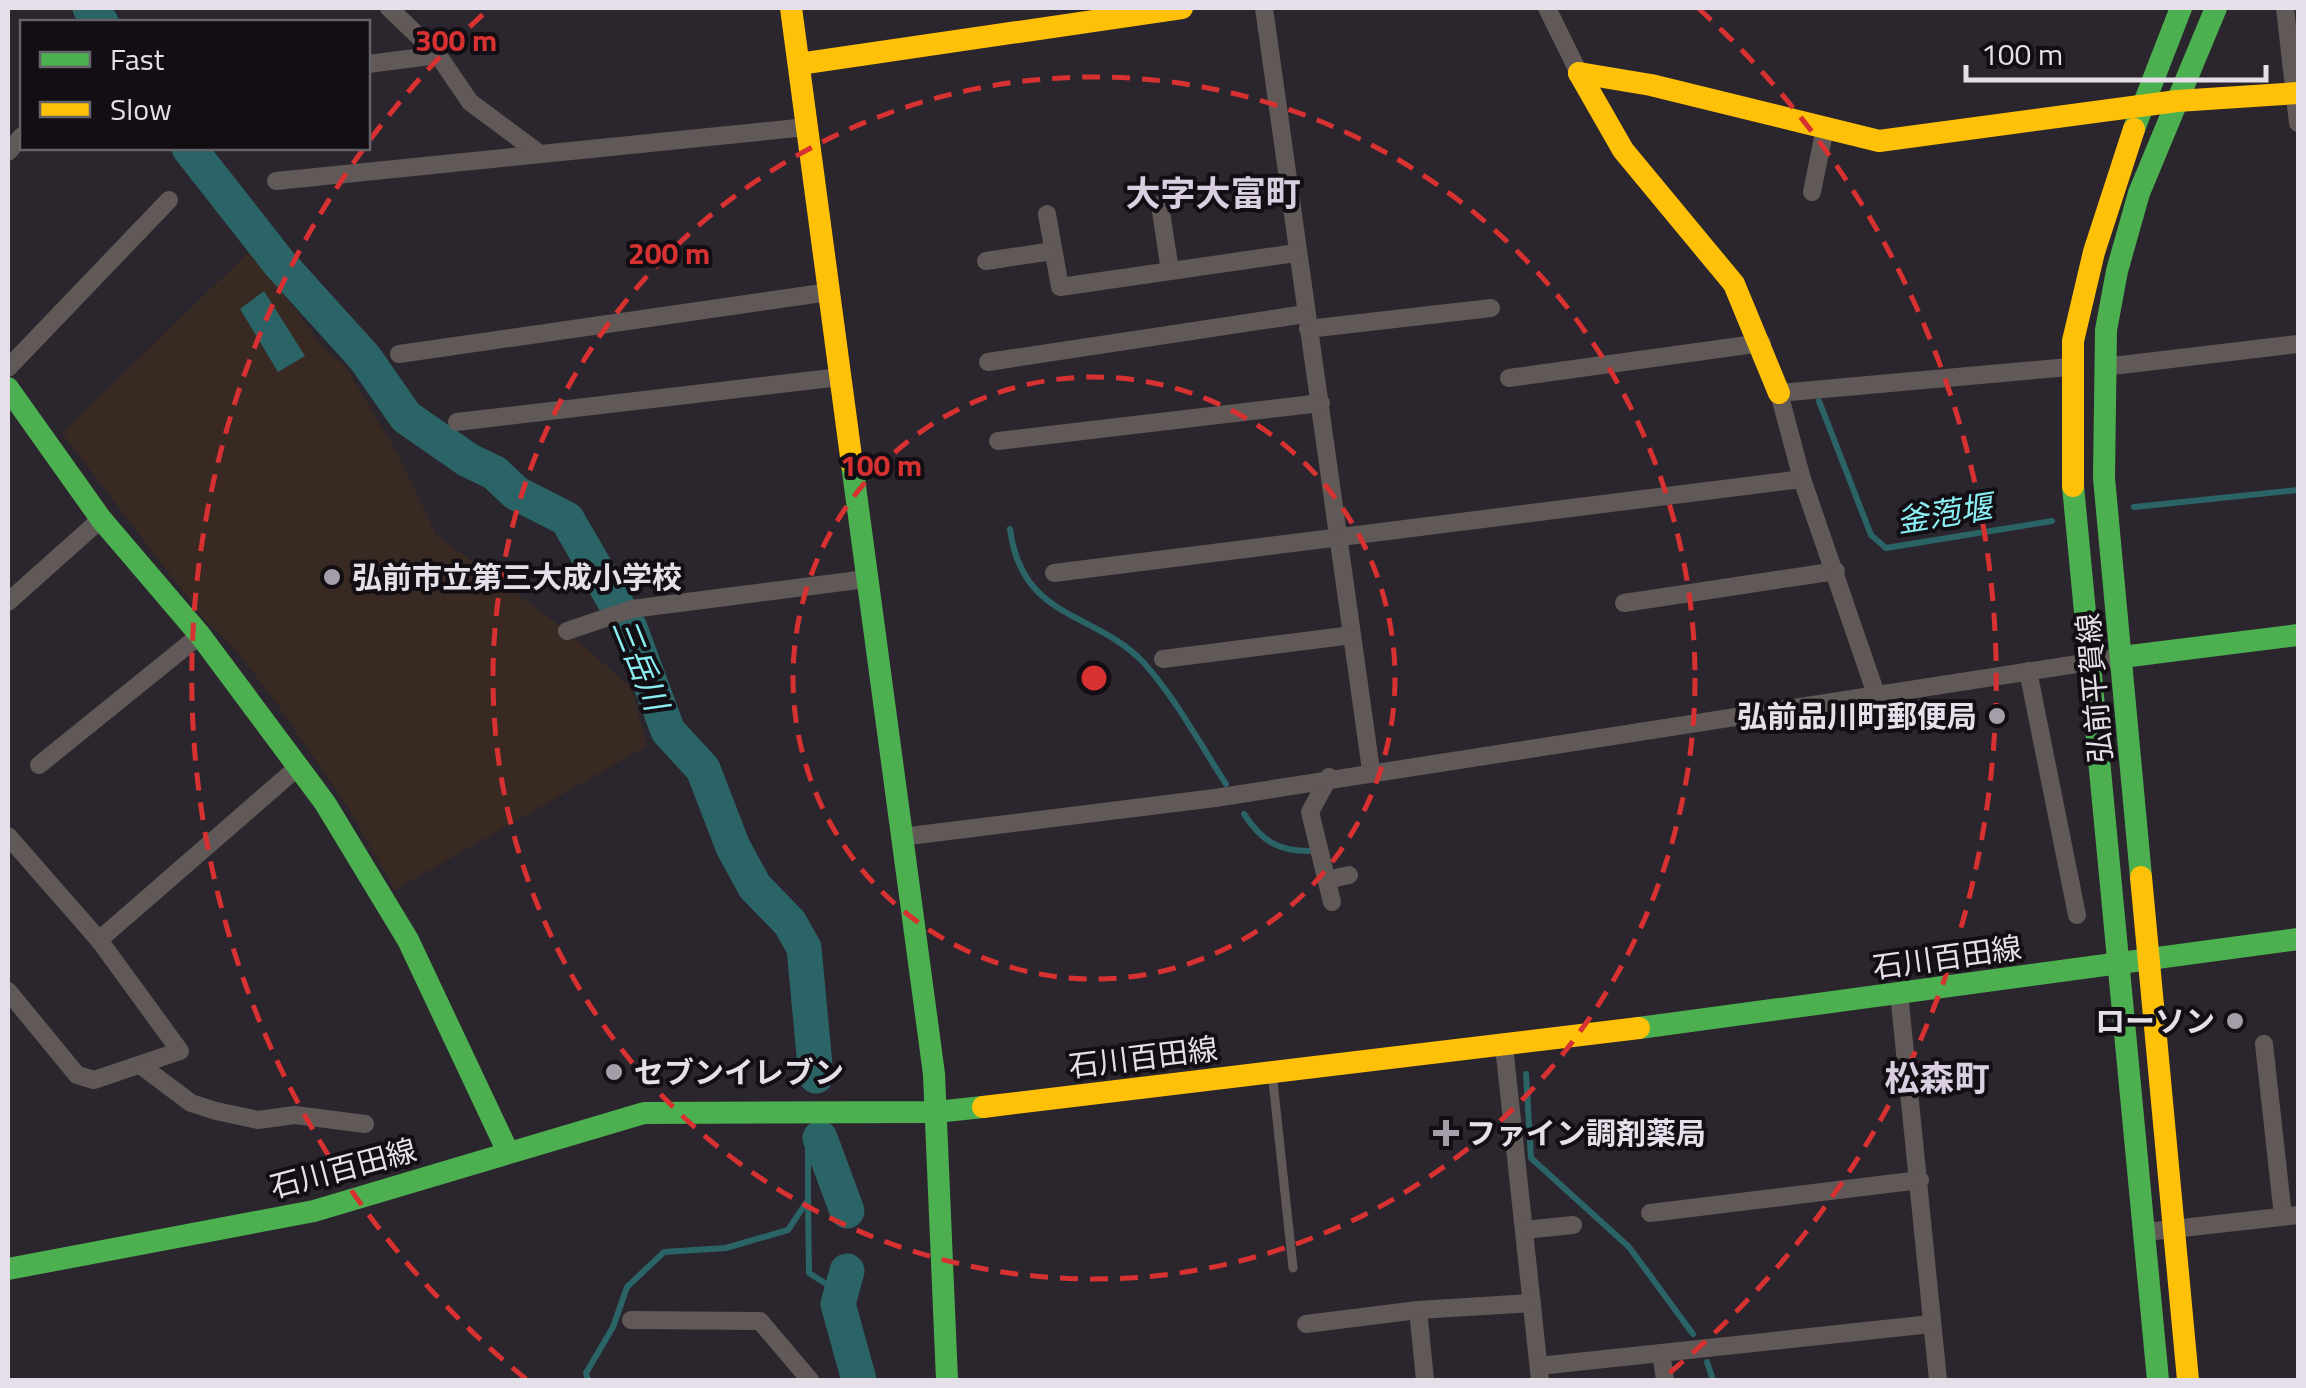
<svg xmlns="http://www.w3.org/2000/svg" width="2306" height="1388" font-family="'Titillium Web','Noto Sans JP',sans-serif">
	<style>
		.education { fill: #392923 }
		.water { fill: #2a6466 }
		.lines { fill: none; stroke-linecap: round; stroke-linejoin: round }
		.stream { stroke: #2a6466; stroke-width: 6 }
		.river { stroke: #2a6466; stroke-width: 35 }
		.lane { stroke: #605957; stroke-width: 9 }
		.street { stroke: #605957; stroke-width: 18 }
		.fast { stroke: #4caf50; stroke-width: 22 }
		.slow { stroke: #ffc107; stroke-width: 22 }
		.ring { fill: none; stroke: #d73132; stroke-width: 5; stroke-dasharray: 18 12 }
		.poi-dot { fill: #a39ea7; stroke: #120e14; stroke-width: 4 }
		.labels { text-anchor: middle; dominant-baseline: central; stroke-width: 8; stroke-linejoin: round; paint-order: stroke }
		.poi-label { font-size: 30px; font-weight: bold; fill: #e4dfe8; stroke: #120e14; text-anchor: start }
		.street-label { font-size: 30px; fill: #e4dfe8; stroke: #120e14 }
		.water-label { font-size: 32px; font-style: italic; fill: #8aeef2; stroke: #120e14 }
		.quarter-label { font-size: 35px; font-weight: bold; fill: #dacfe0; stroke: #120e14 }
		.centre { fill: #d73132; stroke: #120e14; stroke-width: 5 }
		.ring-label { font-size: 30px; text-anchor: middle; font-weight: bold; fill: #d73132; stroke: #120e14; stroke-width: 8; stroke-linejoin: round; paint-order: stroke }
	</style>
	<rect width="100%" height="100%" fill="#2b262d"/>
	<polygon class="education" points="251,250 323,347 346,367 400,458 436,535 567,631 632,689 647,746 395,890 347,806 280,708 237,651 204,619 62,433"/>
	<polygon class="water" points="264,291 305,356 278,372 240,309"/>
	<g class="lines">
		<g class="stream">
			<polyline points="1819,401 1871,535 1886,548 2052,521"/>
			<polyline points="2134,507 2298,490"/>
			<path d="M1010 529C1022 621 1094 610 1144 663 1176 699 1200 744 1226 784"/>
			<path d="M1244 814C1261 840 1277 851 1309 851"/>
			<polyline points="1526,1074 1531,1158 1629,1247 1693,1334"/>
			<polyline points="808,1201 809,1273 839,1292"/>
			<polyline points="1707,1362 1713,1380"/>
			<polyline points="588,1380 586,1373 613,1327 627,1287 664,1252 726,1248 788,1230 808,1200 808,1149"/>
		</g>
		<g class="river">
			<polyline points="90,8 101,22"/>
			<polyline points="189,148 280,264 365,358 406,417 468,460 495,473 516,493 567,519 630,628 668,731 703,769 733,847 755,887 790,923 804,948 816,1076"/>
			<polyline points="820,1138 847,1211"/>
			<polyline points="847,1271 838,1304 859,1380"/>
		</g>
		<polyline class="lane" points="1272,1072 1293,1268"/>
		<g class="street">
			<polyline points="389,8 438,55 470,102 540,154"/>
			<polyline points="1264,8 1371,770"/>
			<polyline points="1547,8 1579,73"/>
			<polyline points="2285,8 2298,123"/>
			<polyline points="368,64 438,55"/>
			<polyline points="8,152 22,136"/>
			<polyline points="276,181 807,127"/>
			<polyline points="1812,192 1825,128"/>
			<polyline points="1160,205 1170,271"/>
			<polyline points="1047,214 1060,287 1296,253"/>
			<polyline points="986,261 1053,251"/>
			<polyline points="1308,329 1491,308"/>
			<polyline points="399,354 829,292"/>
			<polyline points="988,362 1305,314"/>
			<polyline points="2104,367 2298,344"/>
			<polyline points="8,368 169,200"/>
			<polyline points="1509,378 1762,343"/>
			<polyline points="457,422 840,377"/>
			<polyline points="998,441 1321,403"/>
			<polyline points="1054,573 1802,479"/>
			<polyline points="8,602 101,519"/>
			<polyline points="1624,603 1836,571"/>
			<polyline points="567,631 632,609 866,579"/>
			<polyline points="1163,659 1352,635"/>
			<polyline points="2028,671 2077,915"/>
			<polyline points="1876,694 1802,479 1779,393 2069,367"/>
			<polyline points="39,765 200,635"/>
			<polyline points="1329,777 1310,812 1332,902"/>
			<polyline points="8,836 99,940 180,1051 94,1080 77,1075 8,991"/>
			<polyline points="901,837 1215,798 2122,657"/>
			<polyline points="1327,880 1349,875"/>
			<polyline points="99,940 298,767"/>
			<polyline points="1899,993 1938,1380"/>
			<polyline points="2264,1044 2283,1216"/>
			<polyline points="1504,1046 1540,1380"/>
			<polyline points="143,1067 191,1103 216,1111 258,1120 295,1115 365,1124"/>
			<polyline points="1650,1213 1920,1180"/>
			<polyline points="1524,1230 1573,1225"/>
			<polyline points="2146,1232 2298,1215"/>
			<polyline points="1418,1310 1425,1380"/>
			<polyline points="631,1320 760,1321 810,1380"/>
			<polyline points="1306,1324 1418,1310 1532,1303"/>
			<polyline points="1661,1353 1665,1380"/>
			<polyline points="1539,1366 1931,1324"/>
		</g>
		<g class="fast">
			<polyline points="2134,129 2181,8"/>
			<polyline points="8,388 101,519 200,635 325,803 408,940 507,1150"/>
			<polyline points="852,464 934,1074 947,1380"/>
			<polyline points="2073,486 2158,1380"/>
			<polyline points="2122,657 2298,635"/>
			<polyline points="2141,877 2104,478 2106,330 2117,271 2139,193 2216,8"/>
			<polyline points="1639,1028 2298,939"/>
			<polyline points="8,1269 314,1211 644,1113 936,1112 983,1107"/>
		</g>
		<g class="slow">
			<polyline points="791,8 852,464"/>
			<polyline points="799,64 1182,8"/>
			<polyline points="1579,73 1651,85 1879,141 2177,101 2298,93"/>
			<polyline points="1579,73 1623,150 1734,284 1779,393"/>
			<polyline points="2073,486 2073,341 2094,252 2134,129"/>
			<polyline points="2141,877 2188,1380"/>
			<polyline points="983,1107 1639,1028"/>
		</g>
	</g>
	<g class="ring">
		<circle cx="1094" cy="678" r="301"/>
		<circle cx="1094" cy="678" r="601"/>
		<path d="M526 1379A902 902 0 0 1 490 8M1698 8A902 902 0 0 1 1662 1379"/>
	</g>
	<g class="poi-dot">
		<circle cx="332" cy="577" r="10"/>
		<circle cx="1997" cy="716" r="10"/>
		<circle cx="2235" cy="1021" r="10"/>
		<circle cx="614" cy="1072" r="10"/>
		<path d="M1441 1118h10v10h10v10h-10v10h-10v-10h-10v-10h10z"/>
	</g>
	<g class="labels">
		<g class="poi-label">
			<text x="352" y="577">弘前市立第三大成小学校</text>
			<text x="1977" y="716" text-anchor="end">弘前品川町郵便局</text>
			<text x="2215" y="1021" text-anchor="end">ローソン</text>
			<text x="634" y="1072">セブンイレブン</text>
			<text x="1466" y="1133">ファイン調剤薬局</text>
		</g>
		<g class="street-label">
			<text transform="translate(2094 688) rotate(-95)">弘前平賀線</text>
			<text transform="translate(1947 957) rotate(-8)">石川百田線</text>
			<text transform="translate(1143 1057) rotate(-7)">石川百田線</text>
			<text transform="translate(343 1168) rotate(-15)">石川百田線</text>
		</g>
		<g class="water-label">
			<text transform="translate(1944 513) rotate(-9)">釜萢堰</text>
			<text transform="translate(641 664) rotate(68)">三岳川</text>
		</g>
		<g class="quarter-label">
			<text x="1213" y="193">大字大富町</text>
			<text x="1937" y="1078">松森町</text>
		</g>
	</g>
	<circle cx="1094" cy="678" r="15" class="centre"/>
	<g class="ring-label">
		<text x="456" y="51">300 m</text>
		<text x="669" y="264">200 m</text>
		<text x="881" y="476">100 m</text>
	</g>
	<rect width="2306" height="1388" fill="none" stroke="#e4dfe8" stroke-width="20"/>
	<rect x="20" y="20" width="350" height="130" fill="#120e14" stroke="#666269" stroke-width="2.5"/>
	<rect x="40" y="52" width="50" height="15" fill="#4caf50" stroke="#666269" stroke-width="2.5"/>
	<text x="110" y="70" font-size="30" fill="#e4dfe8">Fast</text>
	<rect x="40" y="102" width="50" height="15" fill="#ffc107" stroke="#666269" stroke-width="2.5"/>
	<text x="110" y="120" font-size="30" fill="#e4dfe8">Slow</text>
	<path d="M1966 65v15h300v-15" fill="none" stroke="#e4dfe8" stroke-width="5"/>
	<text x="1981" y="65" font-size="30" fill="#e4dfe8" stroke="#120e14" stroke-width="8" paint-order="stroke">100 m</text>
</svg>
